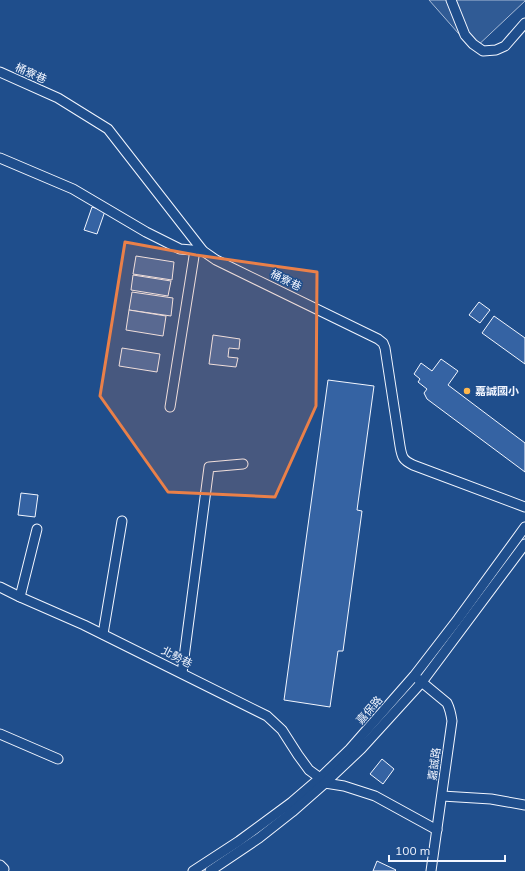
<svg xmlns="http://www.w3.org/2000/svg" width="525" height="871" font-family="Mulish,'Noto Sans TC',sans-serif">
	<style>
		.built { fill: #305b95; stroke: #a8bbd7 }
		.building { fill: #3563a3; stroke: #f2f6ff }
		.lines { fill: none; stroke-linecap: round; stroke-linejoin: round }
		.minor-casing { stroke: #f2f6ff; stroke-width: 11 }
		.minor { stroke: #1f4e8c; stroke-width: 9 }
		.marked { fill: #ea8049; fill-opacity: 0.2; stroke: #ea8049; stroke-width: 3; stroke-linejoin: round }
		.poi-dot { fill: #ffb74d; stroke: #1f4e8c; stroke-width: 1.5 }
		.labels { text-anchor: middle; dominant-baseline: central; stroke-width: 3; stroke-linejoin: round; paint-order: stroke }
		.street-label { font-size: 11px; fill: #f2f6ff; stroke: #1f4e8c }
		.poi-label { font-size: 11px; font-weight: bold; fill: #f2f6ff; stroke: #1f4e8c; text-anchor: start }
	</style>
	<rect width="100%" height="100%" fill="#1f4e8c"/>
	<polygon class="built" points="429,0 525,0 525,1 473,50"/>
	<g class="building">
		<polygon points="92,207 105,211 97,234 84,230"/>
		<polygon points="136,256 174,262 172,280 133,274"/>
		<polygon points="133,275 171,281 168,296 131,290"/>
		<polygon points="132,292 173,298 171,316 129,310"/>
		<polygon points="479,302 490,310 480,323 469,315"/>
		<polygon points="129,310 166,316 163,336 126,330"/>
		<polygon points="494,316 525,338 525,364 482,333"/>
		<polygon points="213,335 240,339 239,349 229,348 228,357 238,358 236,367 209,364"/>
		<polygon points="122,348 160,354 157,372 119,366"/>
		<polygon points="441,359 458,371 448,385 525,443 525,472 427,399 424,393 427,389 418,382 420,379 414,374 421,363 432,371"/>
		<polygon points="328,380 374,386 357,510 362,511 343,651 338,651 330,707 284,700"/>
		<polygon points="21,493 38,495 35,517 18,515"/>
		<polygon points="382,759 394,769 383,784 370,774"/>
		<polygon points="377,861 396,870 395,871 373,871"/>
	</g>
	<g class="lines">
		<defs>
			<g id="minor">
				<polyline points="451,0 465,35 473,44 483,51 496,50 505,46 525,23"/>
				<path d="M0 72 58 98 108 129 203 251 216 260 378 339 383 343 385 348 400 446C402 458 403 460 413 465L525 507"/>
				<polyline points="0,158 73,189 146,232 180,249 203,251"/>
				<polyline points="170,407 195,250"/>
				<polyline points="0,587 20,597 84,625 267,716 282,730 298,755 309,770 320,778 325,783 344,786 375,796 437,830"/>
				<polyline points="20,597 37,529"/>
				<polyline points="103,634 122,521"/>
				<polyline points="182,673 209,467 243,464"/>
				<path d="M418 679 447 703C450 709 451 714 452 721L431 871"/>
				<polyline points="0,734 58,759"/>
				<polyline points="442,796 491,799 525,805"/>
				<polyline points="0,865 4,869"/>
				<polyline points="193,871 239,841 292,802 320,778 350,749 414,676 458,619 525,527"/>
				<polyline points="210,871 259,838 292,812 325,783 361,749 422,682 525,544"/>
			</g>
		</defs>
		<use href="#minor" class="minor-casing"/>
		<use href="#minor" class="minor"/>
	</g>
	<path class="marked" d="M125 242 196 255 317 272 316 406 275 497 168 492 100 396Z"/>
	<circle class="poi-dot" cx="467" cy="391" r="4"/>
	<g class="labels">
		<g class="street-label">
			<text transform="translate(31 73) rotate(24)">桶寮巷</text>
			<text transform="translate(286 280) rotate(26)">桶寮巷</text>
			<text transform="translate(177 657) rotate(27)">北勢巷</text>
			<text transform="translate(369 710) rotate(-49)">嘉保路</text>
			<text transform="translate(434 764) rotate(-82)">嘉誠路</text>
		</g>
		<g class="poi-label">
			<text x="475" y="391">嘉誠國小</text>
		</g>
	</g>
	<path d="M389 855v6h116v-6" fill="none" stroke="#f2f6ff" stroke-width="2"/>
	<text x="395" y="855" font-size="12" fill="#f2f6ff" stroke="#1f4e8c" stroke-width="3" paint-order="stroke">100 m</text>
</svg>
